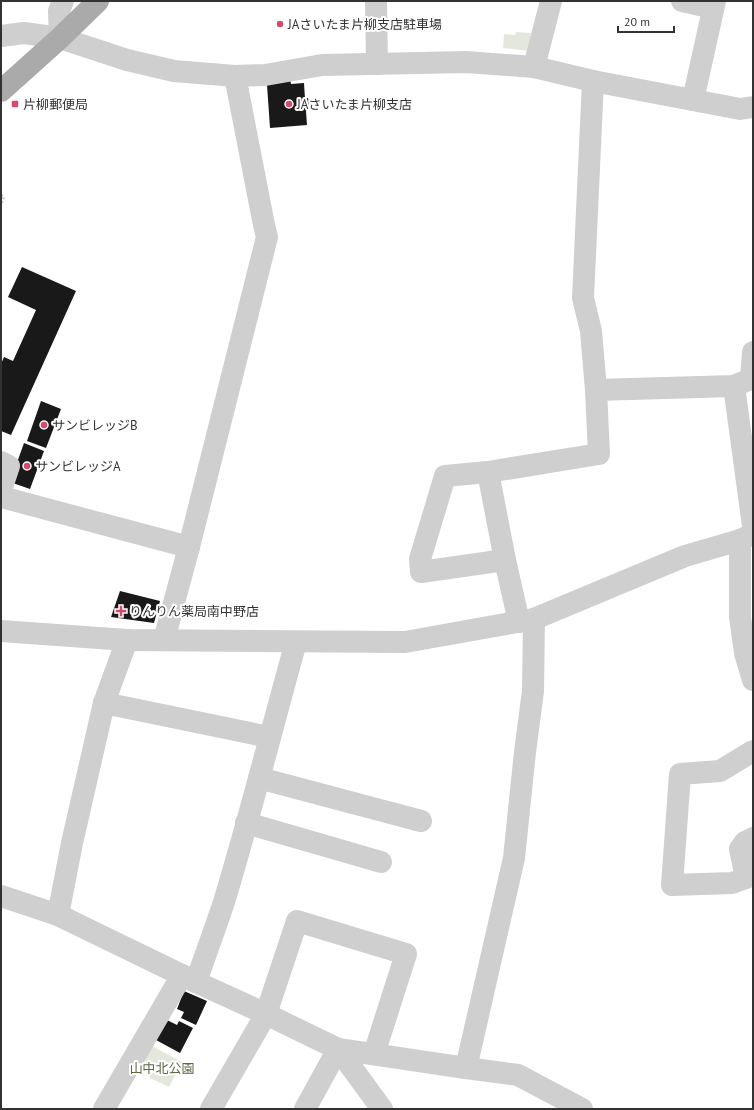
<svg xmlns="http://www.w3.org/2000/svg" width="754" height="1110" font-family="'PT Sans','Noto Sans JP',sans-serif">
	<style>
		.green { fill: #e4e8dc }
		.building { fill: #191919 }
		.lines { fill: none; stroke-linecap: round; stroke-linejoin: round }
		.path { stroke: #c9c9c9; stroke-width: 2.5; stroke-dasharray: 2 2; stroke-linecap: butt }
		.minor { stroke: #cfcfcf; stroke-width: 22 }
		.major { stroke: #aaa; stroke-width: 22 }
		.poi-dot { fill: #d5496c; stroke: #fff; stroke-width: 1.5 }
		.labels { text-anchor: middle; dominant-baseline: central; stroke-width: 4; stroke-linejoin: round; paint-order: stroke }
		.poi-label { font-size: 13px; fill: #323232; stroke: #fff; text-anchor: start }
		.park-label { font-size: 13px; fill: #5c6a43; stroke: #fff }
	</style>
	<rect width="100%" height="100%" fill="#fff"/>
	<g class="green">
		<polygon points="516,32 531,33 528,51 503,48 504,34 515,35"/>
		<polygon points="150,1045 182,1062 169,1087 150,1078 144,1056"/>
	</g>
	<g class="building">
		<polygon points="290,79 291,84 304,83 305,99 308,98 310,109 306,111 307,125 270,128 267,85"/>
		<polygon points="22,267 76,291 11,435 1,431 1,364 4,357 13,361 36,310 8,297"/>
		<polygon points="41,401 61,409 46,448 27,441"/>
		<polygon points="24,443 44,451 30,489 10,482"/>
		<polygon points="120,591 160,601 154,623 111,617"/>
		<polygon points="184,991 207,1001 196,1025 181,1018 184,1012 177,1009"/>
		<polygon points="167,1020 177,1025 179,1021 193,1028 180,1053 156,1040"/>
	</g>
	<g class="lines">
		<polyline class="path" points="1,195 4,197 1,205"/>
		<g class="minor">
			<polyline points="376,1 377,64"/>
			<polyline points="682,1 713,8"/>
			<polyline points="1,36 24,33 60,38 127,60 174,71 235,76 265,75 322,65 466,62 534,67 593,81 740,109 753,107"/>
			<polyline points="60,38 59,11 63,1"/>
			<polyline points="534,67 551,1"/>
			<polyline points="693,100 715,1"/>
			<polyline points="751,379 753,352"/>
			<polyline points="734,386 753,526"/>
			<polyline points="596,390 734,386 753,378"/>
			<polyline points="1,462 9,466 1,490"/>
			<polyline points="488,472 505,560 519,622"/>
			<polyline points="1,497 189,547"/>
			<polyline points="740,540 740,617 745,653 753,680"/>
			<polyline points="505,560 421,572 420,559 445,476 488,472 599,454 596,390 591,331 583,298 593,81"/>
			<polyline points="1,631 127,640 405,642 534,619 685,556 740,540 753,534"/>
			<polyline points="164,640 189,547 267,237 264,225 235,76"/>
			<polyline points="104,703 269,737"/>
			<polyline points="753,751 720,771 680,774 672,885 732,883 746,878 740,849 745,842 753,838"/>
			<polyline points="259,778 421,821"/>
			<polyline points="246,823 381,862"/>
			<polyline points="1,896 58,915 196,982 266,1014 338,1049 382,1109"/>
			<polyline points="58,915 72,843 104,703 127,640"/>
			<path d="M196 982C205 956 215 929 224 902 250 816 272 728 296 642"/>
			<polyline points="466,1068 514,858 525,752 533,691 534,619"/>
			<polyline points="104,1109 182,975"/>
			<polyline points="211,1109 266,1014 297,921 406,954 374,1054"/>
			<polyline points="305,1109 338,1049 466,1068 518,1075 582,1109"/>
		</g>
		<polyline class="major" points="1,91 60,38 98,1"/>
	</g>
	<g class="poi-dot">
		<circle cx="280" cy="24" r="4"/>
		<rect x="11" y="100" width="8" height="8" rx="2"/>
		<circle cx="289" cy="104" r="4"/>
		<circle cx="44" cy="425" r="4"/>
		<circle cx="27" cy="466" r="4"/>
		<path d="M119 605h4v4h4v4h-4v4h-4v-4h-4v-4h4z"/>
	</g>
	<g class="labels">
		<g class="poi-label">
			<text x="288" y="24">JAさいたま片柳支店駐車場</text>
			<text x="23" y="104">片柳郵便局</text>
			<text x="297" y="104">JAさいたま片柳支店</text>
			<text x="52" y="425">サンビレッジB</text>
			<text x="35" y="466">サンビレッジA</text>
			<text x="129" y="611">りんりん薬局南中野店</text>
		</g>
		<g class="park-label">
			<text x="162" y="1068">山中北公園</text>
		</g>
	</g>
	<rect width="754" height="1110" fill="none" stroke="#323232" stroke-width="4"/>
	<path d="M618 26v6h56v-6" fill="none" stroke="#323232" stroke-width="2"/>
	<text x="624" y="26" font-size="12" fill="#323232" stroke="#ffffff" stroke-width="3" paint-order="stroke">20 m</text>
</svg>
